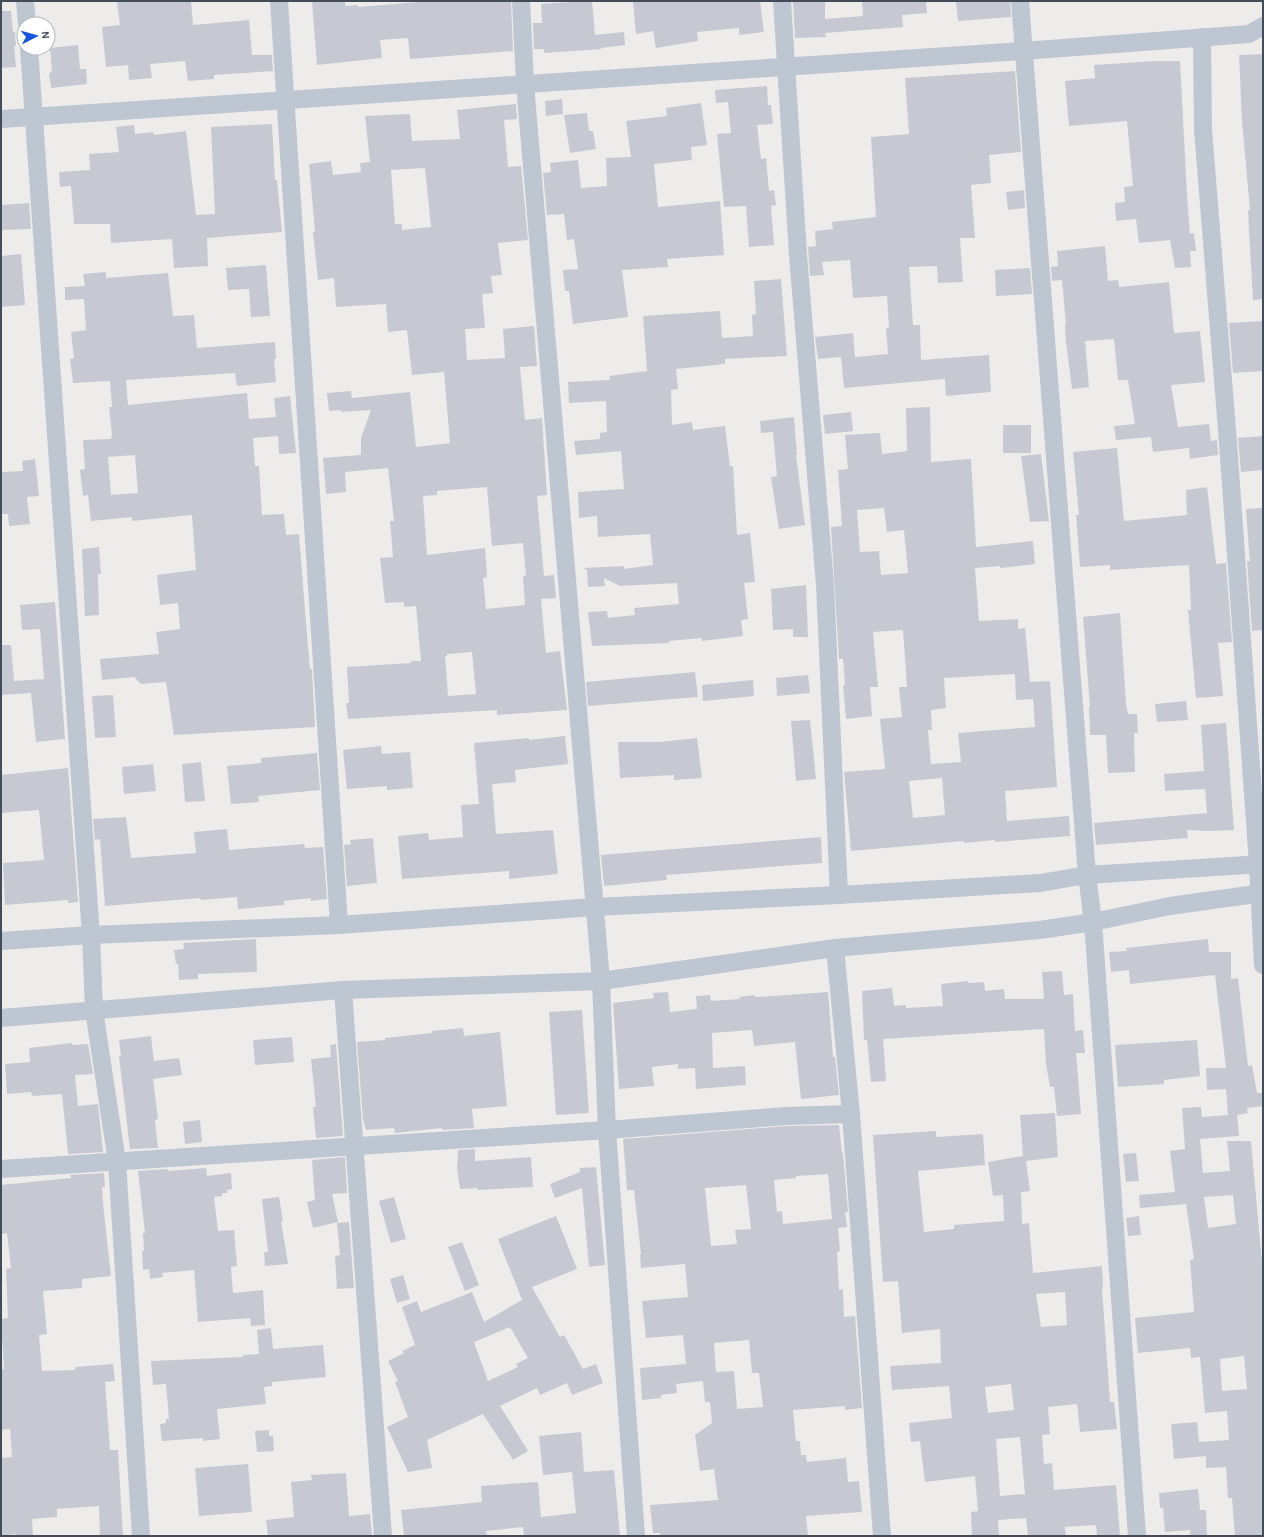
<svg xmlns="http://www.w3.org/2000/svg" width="1264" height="1537" font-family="Karla,sans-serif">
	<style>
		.building { fill: #c7c9d2; fill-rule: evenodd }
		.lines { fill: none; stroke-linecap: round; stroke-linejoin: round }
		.minor { stroke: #bec6d2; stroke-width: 18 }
	</style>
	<rect width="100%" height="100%" fill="#eeebeb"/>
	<g class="building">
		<polygon points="117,1 191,1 193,25 249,20 252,55 272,55 273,71 214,75 214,79 188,81 185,61 150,64 152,78 129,80 128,65 106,67 102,27 120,25"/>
		<polygon points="312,1 345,1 345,6 358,5 358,7 432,1 511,1 513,51 410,59 408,38 380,40 382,58 317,65"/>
		<polygon points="571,1 592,1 595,35 624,32 625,45 601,48 601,49 544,53 544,49 534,49 533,23 542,23 541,4 571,2"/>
		<polygon points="633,1 760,1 764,32 739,35 739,28 697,32 698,41 656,48 653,31 636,34"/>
		<polygon points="793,1 825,1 825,19 863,16 862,2 877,1 926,1 927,13 902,15 903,27 825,33 826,37 795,38"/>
		<polygon points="956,1 1010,1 1011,17 958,21"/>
		<polygon points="1,11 11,11 13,32 15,32 16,46 14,46 16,67 1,68"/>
		<polygon points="78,45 80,69 86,69 87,84 51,88 49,73 52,72 50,48"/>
		<polygon points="1263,54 1263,299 1253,300 1248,211 1250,210 1242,121 1239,55"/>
		<polygon points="1155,61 1180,61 1187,195 1190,234 1194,233 1196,251 1190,251 1191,267 1175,268 1170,240 1139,243 1136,219 1116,221 1115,203 1125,202 1124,187 1133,186 1127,121 1069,126 1065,81 1095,78 1094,65"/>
		<polygon points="1015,71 1021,152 989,155 991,183 971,185 975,238 960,238 963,282 938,283 937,266 909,267 913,325 920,325 921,360 989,355 991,392 946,396 945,379 844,388 841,357 818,359 815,337 853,333 855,357 888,354 886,328 889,328 887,296 853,298 850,260 822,262 824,275 810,276 808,247 816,246 815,231 833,229 832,222 876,217 871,137 909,134 905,78"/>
		<polygon points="767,86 768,105 771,105 773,124 757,125 761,159 766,158 769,191 774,190 776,205 771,206 774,245 749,247 746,206 724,207 717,134 731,133 728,102 716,103 715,90"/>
		<polygon points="562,99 563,114 546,116 545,101"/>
		<polygon points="701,103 707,145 691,147 692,160 654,164 658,207 720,201 724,255 667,259 668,267 622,270 628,317 573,324 569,291 565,291 563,270 578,269 574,239 567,240 564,214 547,215 543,173 551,172 550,163 578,160 581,188 607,186 606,158 631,157 626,121 667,116 666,108"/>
		<path d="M516 104 517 119 504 120 508 167 521 166 528 240 498 243 502 275 491 276 493 293 482 294 485 328 465 329 467 360 505 358 503 329 534 326 537 366 520 367 525 420 542 418 547 495 537 496 544 576 554 575 556 598 541 599 546 653 560 651 567 710 497 715V710L348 719 346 703H349L347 667 411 663V661H421L416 606 404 607V602L385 603 380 558 393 557 390 521H394L388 468 345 472 346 492 326 494 323 458 361 455V438L371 410 341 412V410L329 411 327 393 351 391 352 398 410 392 416 447 450 443 444 372 412 375 407 330 388 332 386 304 336 307 334 278 318 280 313 232H315L309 164 331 161 333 175 361 172 360 163 370 162 365 116 410 114 412 141 460 139 457 110ZM425 168 431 227 402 230V224H395L391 170ZM487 487 492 546 523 543 526 576H523L525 605 486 609 483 578 487 577 485 548 427 555 423 496 437 495V491ZM472 652 476 694 448 696 445 656H447V654Z"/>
		<polygon points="587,113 589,131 593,131 596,149 570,153 564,115"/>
		<polygon points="272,124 275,180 277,180 282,232 207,238 208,266 174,268 172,239 111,243 110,224 74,224 71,186 60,187 59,172 90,170 89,154 119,152 116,127 134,125 135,134 153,132 154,135 186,131 196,215 215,214 211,127"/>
		<polygon points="1024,190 1025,208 1008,210 1006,192"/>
		<polygon points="29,203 31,229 1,230 1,205"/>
		<polygon points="1105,246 1108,281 1118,280 1119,287 1169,282 1174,333 1200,331 1205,382 1171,385 1178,427 1209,424 1211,441 1217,440 1218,455 1190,459 1189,448 1153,452 1151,437 1116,440 1114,426 1135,424 1128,380 1118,380 1114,339 1085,341 1089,387 1072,389 1066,342 1065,325 1066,325 1062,280 1052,281 1051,267 1058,266 1057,251"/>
		<polygon points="21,254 25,305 1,307 1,256"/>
		<polygon points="266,265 270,316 251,317 249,289 228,290 226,268"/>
		<polygon points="1030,268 1032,294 996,296 995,270"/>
		<path d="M106 272V278L168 273 173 316 194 315 197 348 275 342 276 359H274L276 382 237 386 235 373 126 380 128 405 247 393 249 419 276 417 274 398 290 396 296 453 279 454 278 436 253 438 255 466H259L262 515 284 514 286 535 299 534 307 635 310 669H312L315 727 174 735 166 682 141 684 134 677 102 680 100 659 159 654 156 632 180 629 178 603 160 605 157 575 196 570 192 515 132 521V517L91 521 88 495 83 496 80 470 85 469 83 440 111 439 112 435 109 407H112L110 381 73 383 70 359 74 358 71 332 86 330 84 299 65 300V287L85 286 83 274ZM135 455 138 493 111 495 108 457Z"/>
		<polygon points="781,279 787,356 725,359 725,364 676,369 678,389 671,390 672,425 692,422 693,430 725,426 730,466 733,466 737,535 750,533 755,582 744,583 748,619 741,620 743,636 702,641 702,638 669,641 669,643 592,646 588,612 607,611 608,618 635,615 634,608 679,604 677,583 620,586 604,578 605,586 588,587 587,570 583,568 624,566 624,569 653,565 650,534 598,537 597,516 579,518 578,492 624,489 621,451 576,455 574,441 600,439 600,433 607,432 606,401 569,403 568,382 610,380 609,376 647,371 643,316 720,311 722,338 753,336 752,315 756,314 754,281"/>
		<polygon points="1263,321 1263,371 1233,373 1229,323"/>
		<path d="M930 407 931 462 971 459 976 547 1033 541 1035 564 1000 568V566L975 568 979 621 1018 619V629L1025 628 1030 682 1050 681 1057 787 1005 791 1007 821 1069 816 1070 836 995 842V840L964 843V841L851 851 844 772 885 769 880 719 902 717 899 687H907L903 630 873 632 878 687H870L872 716 846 719 843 685H845L843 659H839L831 527 842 526 838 470 848 469 845 435 880 433 882 454 907 451 906 408ZM884 508 887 532 904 530 908 573 881 575 879 551 860 552 857 510ZM1015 674 1016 700 1033 699 1035 727 958 733 961 762 931 764 928 730H932L931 710 946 708 944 678ZM942 778 945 815 913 818 909 781Z"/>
		<polygon points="851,412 853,431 825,434 823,415"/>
		<polygon points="794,417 797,455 796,455 805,525 779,529 771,477 777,476 773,432 761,433 760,421"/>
		<rect x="1003" y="425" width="28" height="28"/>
		<polygon points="1263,436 1263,470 1241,472 1238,438"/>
		<polygon points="1117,448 1124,521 1187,515 1186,490 1207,487 1216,564 1226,563 1232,642 1218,643 1223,696 1196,698 1188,610 1191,610 1189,565 1110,570 1110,565 1080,567 1076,515 1079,515 1073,452"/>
		<polygon points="1041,454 1049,521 1030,522 1021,456"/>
		<polygon points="35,459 39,496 27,497 30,524 9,526 8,514 1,514 1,472 23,471 22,461"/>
		<polygon points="1263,508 1263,630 1252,631 1247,561 1250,561 1249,551 1246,509"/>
		<polygon points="99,547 101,574 98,574 99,615 85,616 82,549"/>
		<polygon points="806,585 808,637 793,637 793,629 773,630 771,589"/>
		<polygon points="55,602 65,739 36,742 31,693 1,695 1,645 11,645 14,681 44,679 40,629 22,630 20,605"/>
		<polygon points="1120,613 1126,704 1128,714 1137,714 1138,733 1134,733 1135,772 1108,773 1106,735 1090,735 1089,706 1090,706 1083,617"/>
		<polygon points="695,672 698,697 588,706 586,682"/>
		<polygon points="808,675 810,693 777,696 776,678"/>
		<polygon points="753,680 754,696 703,701 702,685"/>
		<polygon points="113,695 116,737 95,738 92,696"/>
		<polygon points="1186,701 1188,720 1157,722 1155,704"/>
		<polygon points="810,720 816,779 796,781 791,721"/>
		<polygon points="1226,723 1234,830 1209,831 1187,830 1188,838 1096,845 1094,823 1207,813 1205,789 1165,791 1164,774 1204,771 1201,725"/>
		<polygon points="565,736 568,764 515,770 516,782 492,784 496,834 553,830 558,874 509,879 509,871 402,879 398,836 428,833 429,840 463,837 461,805 479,804 474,743 529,738 529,740"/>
		<polygon points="697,738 702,778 674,780 674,775 620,778 618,742 660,742"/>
		<polygon points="381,746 382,754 410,752 413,788 387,790 387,786 347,789 343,750"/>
		<polygon points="317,753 320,790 258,796 259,802 231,804 227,766 261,763 261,758"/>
		<polygon points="201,762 205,801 185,802 182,764"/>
		<polygon points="153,764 156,791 124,794 122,767"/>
		<polygon points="68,768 78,902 68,903 68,900 5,905 3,863 44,860 39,810 1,813 1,775"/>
		<polygon points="126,817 131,858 196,853 194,832 227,829 229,850 304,844 305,848 323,847 327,899 311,901 311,898 284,901 284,905 238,909 237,897 201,900 200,898 105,906 100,839 95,840 93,819"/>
		<polygon points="821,837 822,863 666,875 667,880 604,886 601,855"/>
		<polygon points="373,838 377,883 347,886 344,845 351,844 350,840"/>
		<polygon points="256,939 257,972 198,974 198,979 179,980 178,964 176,964 174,950 184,949 183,943"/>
		<path d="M1208 939 1209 952H1231V979L1238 978 1248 1066 1252 1065 1257 1093H1263V1106L1247 1108 1248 1113 1237 1115 1239 1136 1200 1139 1203 1173 1230 1171 1227 1141H1251L1263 1274V1536H1235L1232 1498H1228L1226 1467 1206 1468V1456L1174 1459 1171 1424 1197 1422 1199 1442 1229 1440 1227 1411 1205 1413 1200 1357 1191 1358 1190 1348 1138 1353 1135 1318 1194 1312 1190 1260 1194 1259 1186 1204 1140 1208 1139 1195 1175 1192 1170 1151 1185 1149 1182 1108 1201 1107 1202 1117 1228 1115 1226 1089 1207 1090 1206 1068H1226L1215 975 1130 984 1129 970 1111 972 1109 952 1127 951 1126 948ZM1233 1195 1236 1224 1208 1228 1204 1197ZM1244 1356 1247 1389 1222 1391 1220 1359Z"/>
		<polygon points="1062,971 1064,995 1073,994 1075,1031 1083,1030 1085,1053 1076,1053 1081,1114 1057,1116 1054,1087 1050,1087 1046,1064 1044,1029 883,1039 886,1081 871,1082 867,1040 864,1040 862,991 892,988 894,1006 906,1005 906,1008 943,1006 941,984 968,981 968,983 984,982 985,991 1004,989 1005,999 1044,999 1042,972"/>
		<polygon points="668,992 670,1012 697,1009 696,996 710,995 711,1001 740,999 739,997 754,995 755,997 774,996 828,992 833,1057 835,1057 839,1095 801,1099 795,1042 754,1046 752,1030 712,1033 713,1068 745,1066 746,1085 696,1089 695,1068 678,1069 678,1064 652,1067 654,1086 619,1089 613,1003 654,998 653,993"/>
		<polygon points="582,1010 589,1113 556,1115 549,1012"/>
		<polygon points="463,1028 464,1036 500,1032 507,1106 472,1109 474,1128 442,1130 442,1128 395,1133 394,1128 366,1130 363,1119 357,1042 385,1040 385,1038 432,1033 432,1031"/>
		<polygon points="151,1036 154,1061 179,1058 182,1075 153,1079 158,1119 155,1120 158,1148 130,1149 119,1056 121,1056 119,1040"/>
		<polygon points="292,1037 294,1062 255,1065 253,1040"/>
		<polygon points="1197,1040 1200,1076 1164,1080 1164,1084 1118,1087 1115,1045"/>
		<polygon points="72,1043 72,1045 88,1044 93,1074 75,1075 78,1106 98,1104 103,1152 68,1154 62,1094 32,1096 31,1092 7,1094 5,1064 30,1062 29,1048"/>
		<polygon points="336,1044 343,1136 316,1138 313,1107 316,1107 311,1059 331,1057 330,1045"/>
		<path d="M1055 1113 1058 1157 1026 1161 1030 1191 1021 1192 1022 1224 1029 1223 1033 1273 1102 1266 1103 1288H1102L1110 1402H1114L1117 1429 1080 1432 1077 1404 1048 1407 1050 1434 1042 1435 1044 1464 1052 1463 1054 1490 1116 1485 1120 1536H1097L1096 1525 1065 1527 1066 1536H1028L1026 1518 998 1520 999 1536H972L971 1512 978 1511 975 1476 925 1482 920 1441 911 1442 909 1423 952 1418 949 1386 892 1390 890 1366 941 1363 940 1329 902 1333 898 1281 883 1282 873 1135 936 1131V1137L983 1134 985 1165 918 1171 924 1232 954 1229V1225L1004 1221 1003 1195 993 1196 988 1162 1023 1156 1020 1115ZM1065 1292 1067 1325 1041 1327 1036 1294ZM1011 1384 1014 1410 988 1413 985 1387ZM1020 1437 1025 1494 1000 1496 996 1439Z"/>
		<polygon points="200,1120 202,1142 185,1144 183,1122"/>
		<path d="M839 1125 842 1153H843L848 1212H845L847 1227 838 1228 840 1251 837 1252 839 1290 843 1289 844 1317 855 1316 862 1408 845 1410V1406L793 1410 796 1441H800L801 1455H806L807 1462 846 1458 848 1482 859 1481 862 1512 806 1516 808 1536H660V1533H653L650 1505 718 1500 714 1469 700 1471 695 1435 712 1423 710 1402H705L703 1381 676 1384 677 1393 661 1395V1398L642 1400 640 1368 686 1364 683 1335 646 1338 642 1301 688 1297 685 1264 641 1268 640 1254H641L634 1190H627L623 1139 787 1126ZM828 1174 832 1219 783 1224 782 1211 777 1212 774 1180 796 1178V1176ZM746 1185 751 1229 735 1230 737 1244 711 1246 705 1188ZM749 1340 752 1373H759L763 1407 737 1409 734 1371 716 1372 714 1343Z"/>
		<polygon points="475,1149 475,1161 531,1157 533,1187 478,1190 477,1188 460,1189 457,1168 458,1150"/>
		<polygon points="1136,1153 1139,1181 1126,1182 1123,1154"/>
		<polygon points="345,1157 347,1193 332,1194 338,1222 313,1228 307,1202 315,1200 312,1160"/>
		<polygon points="596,1167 605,1265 589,1267 582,1188 555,1198 550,1184 580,1172 580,1168"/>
		<polygon points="206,1168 207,1176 231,1173 232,1189 227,1190 227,1193 222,1193 222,1196 214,1197 218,1231 234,1230 237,1266 231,1267 233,1293 263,1290 265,1325 251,1326 250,1318 198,1322 194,1270 162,1273 163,1277 150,1279 149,1269 143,1270 142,1251 144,1251 143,1233 145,1233 138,1171 168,1169 168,1171"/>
		<polygon points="104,1173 105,1187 102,1187 103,1204 111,1276 82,1279 82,1288 43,1291 47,1334 39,1335 42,1371 75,1370 75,1367 113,1364 115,1381 105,1382 110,1450 118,1450 123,1536 100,1536 99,1506 57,1509 57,1517 32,1519 33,1536 16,1536 16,1534 1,1536 1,1458 12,1457 10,1429 1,1430 1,1370 4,1369 1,1319 8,1318 6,1269 11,1268 7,1233 1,1234 1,1185 71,1178 70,1175"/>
		<polygon points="279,1197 283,1221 281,1221 288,1264 265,1266 264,1252 268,1252 262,1199"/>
		<polygon points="394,1197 406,1239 391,1243 379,1201"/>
		<path d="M556 1216 577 1269 532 1287 560 1337 564 1335 583 1369 596 1364 603 1383 572 1395 567 1383 540 1395 537 1388 500 1406 528 1451 513 1460 483 1414 427 1440 432 1468 408 1472 387 1427 408 1417 395 1382 398 1381 388 1361 404 1353 402 1351 415 1345 402 1307 417 1301 421 1312 472 1292 484 1322 522 1300 498 1239ZM510 1327 528 1358 516 1364 518 1367 488 1381 474 1342Z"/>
		<polygon points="1139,1216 1141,1235 1128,1236 1126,1218"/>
		<polygon points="349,1222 354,1288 337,1289 335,1256 340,1255 337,1223"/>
		<polygon points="462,1242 479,1285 465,1291 448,1247"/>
		<polygon points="403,1275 410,1299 397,1303 390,1279"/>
		<polygon points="271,1328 273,1349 323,1345 326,1377 272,1382 272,1386 264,1387 266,1404 217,1409 220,1439 203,1441 203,1438 162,1441 160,1424 166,1423 166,1419 169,1419 166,1384 153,1385 151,1361 243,1357 243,1355 259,1354 257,1330"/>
		<polygon points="269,1430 269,1436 273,1436 274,1451 257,1452 255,1431"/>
		<polygon points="581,1432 584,1472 614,1470 620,1536 524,1536 523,1527 486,1531 487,1536 404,1536 401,1510 482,1502 481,1486 538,1482 541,1517 576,1513 572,1472 543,1475 539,1436"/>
		<polygon points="248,1464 252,1512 199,1516 195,1468"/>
		<polygon points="346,1473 349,1516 370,1514 372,1536 268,1536 266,1520 294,1517 291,1482 312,1480 311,1475"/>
		<polygon points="1198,1489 1200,1510 1206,1510 1207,1536 1190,1536 1190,1530 1165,1532 1163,1508 1160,1508 1159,1493"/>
	</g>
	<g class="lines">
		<g class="minor">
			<polyline points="25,1 27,24"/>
			<polyline points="279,1 339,925"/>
			<polyline points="521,1 525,84 601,981 607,1130 636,1536"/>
			<polyline points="782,1 798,255 825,585 839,895"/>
			<polyline points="1020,1 1087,875 1093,922 1137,1536"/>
			<polyline points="1202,37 1203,129 1228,443 1258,864 1263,965"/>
			<polyline points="29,48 91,935 94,1010 117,1162 141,1536"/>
			<polyline points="1,119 1023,51 1249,34 1263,26"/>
			<polyline points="1,941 91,935 339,925 595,907 839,895 1040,883 1087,875 1263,864"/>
			<polyline points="835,948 851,1114 882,1536"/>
			<polyline points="343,990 383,1536"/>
			<polyline points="1,1018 343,990 601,981 835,948 1040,930 1093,922 1170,906 1263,893"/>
			<polyline points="1,1169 607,1130 786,1116 851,1114"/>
		</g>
	</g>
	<rect width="1264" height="1537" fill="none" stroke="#434c59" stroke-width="4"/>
	<g transform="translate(36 36) rotate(84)"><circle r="19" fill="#ffffff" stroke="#b4b7bd"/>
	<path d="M0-3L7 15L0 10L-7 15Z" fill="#1454df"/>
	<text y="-6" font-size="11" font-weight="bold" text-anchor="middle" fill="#434c59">N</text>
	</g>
</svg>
